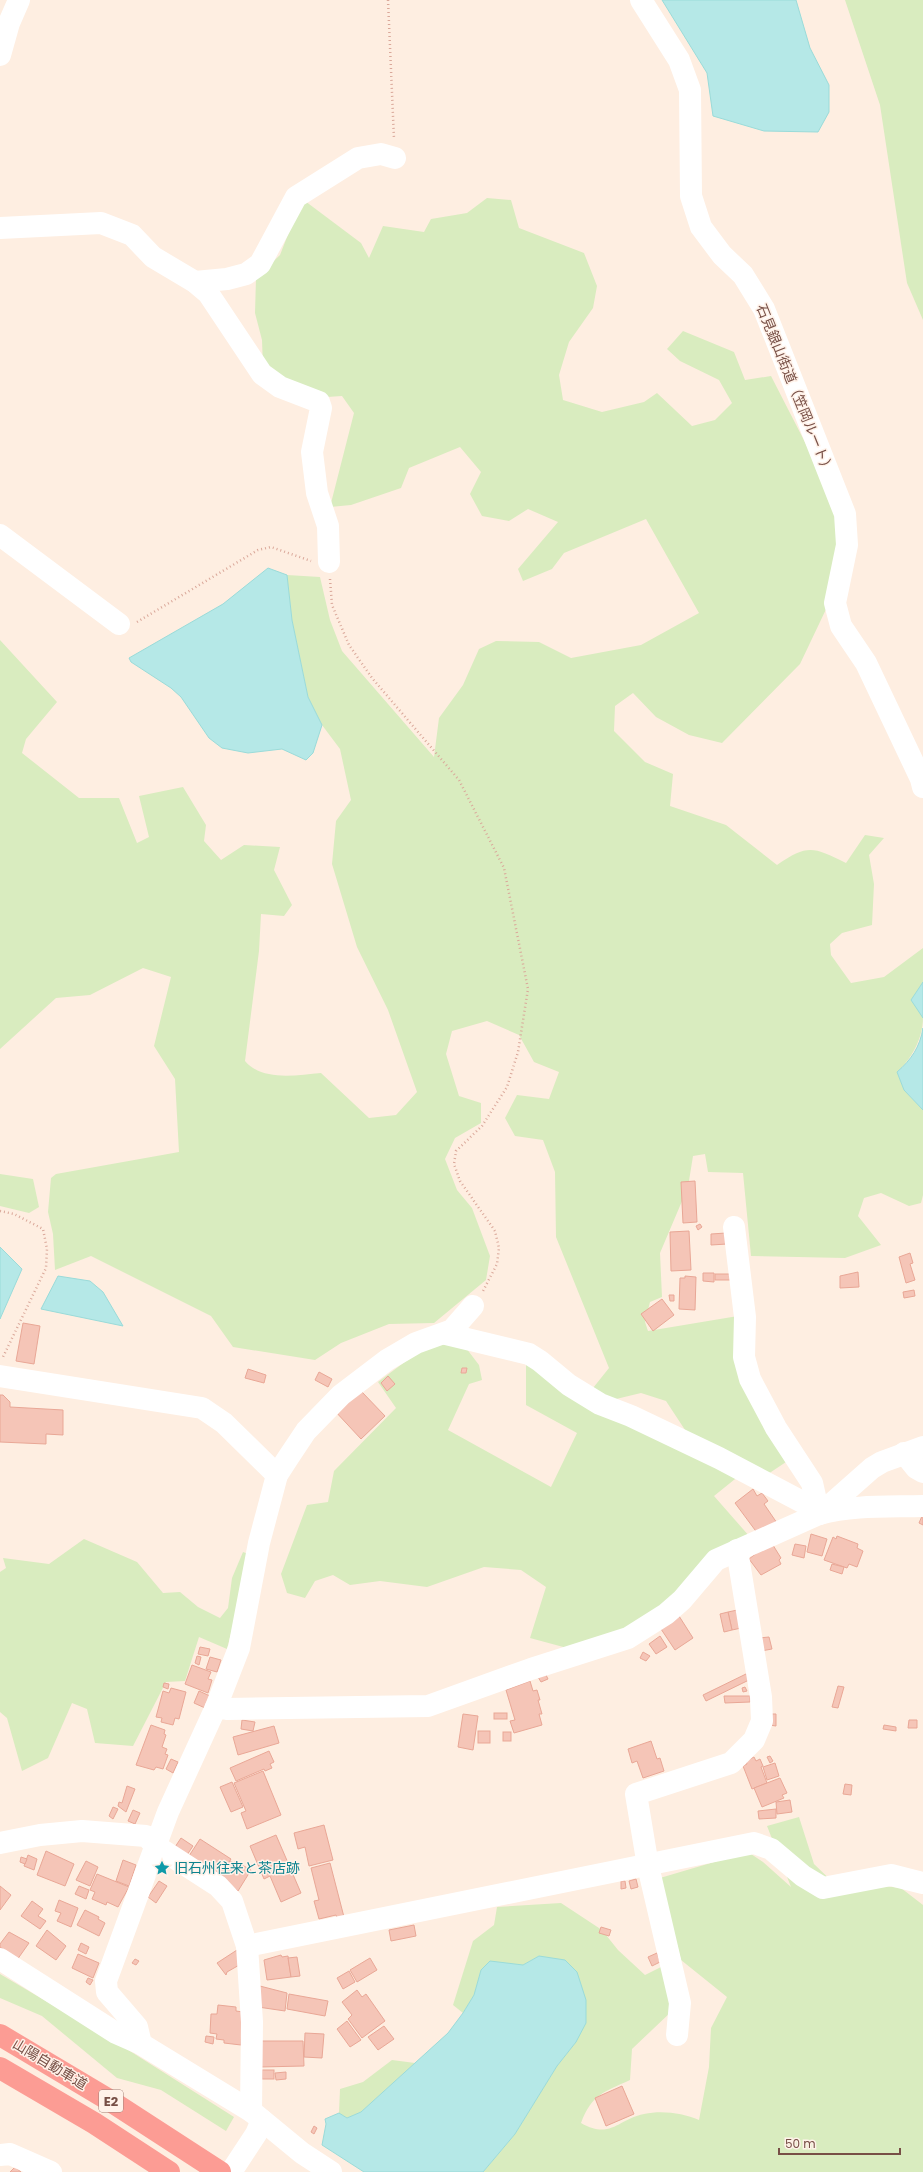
<svg xmlns="http://www.w3.org/2000/svg" width="923" height="2172" font-family="Poppins,'Noto Sans JP',sans-serif">
	<style>
		.green { fill: #d9ecbf }
		.water { fill: #b5e8e7; stroke: #9adbd9 }
		.building { fill: #f5c5b7; stroke: #e9a796 }
		.lines { fill: none; stroke-linecap: round; stroke-linejoin: round }
		.path { stroke: #daa89a; stroke-width: 2.5; stroke-dasharray: 1 3; stroke-linecap: butt }
		.minor { stroke: #fff; stroke-width: 22 }
		.highway { stroke: #fc9c94; stroke-width: 22 }
		.labels { text-anchor: middle; dominant-baseline: central; stroke-width: 3; stroke-linejoin: round; paint-order: stroke }
		.shield { fill: #fff2e9; stroke: #a08077; stroke-width: 1 }
		.shield-label { font-size: 13px; font-weight: bold; fill: #774f46 }
		.street-label { font-size: 14px; fill: #774f46; stroke: #fff2e9 }
		.culture-label { font-size: 14px; fill: #0d838f; stroke: #fff2e9; text-anchor: start }
	</style>
	<rect width="100%" height="100%" fill="#feeee1"/>
	<g class="green">
		<polygon points="845,0 923,0 923,320 907,283 880,105"/>
		<path d="M487 198 511 200 519 228 584 253 597 286 593 308 569 342 559 375 563 400 602 412 644 402 657 393 692 426 715 420 732 403 719 380 680 361 667 349 683 331 734 352 745 380 771 376 828 487 836 518 837 544 829 603 800 664 722 743 689 735 656 717 633 693 615 706 614 731 645 762 673 774 670 806 726 825 777 865C808 844 813 847 846 863L865 835 884 838 869 855 874 884 872 925 842 933 830 944 831 955 851 983 884 977 923 948V982L911 1000C915 1005 921 1012 923 1018 923 1038 911 1060 897 1072L904 1090 923 1110V1195L921 1203 909 1206 881 1193 864 1198 858 1216 881 1245 845 1258 751 1256 743 1173 708 1172 705 1154 693 1156 688 1187 660 1253 662 1297 650 1302 645 1322 648 1331 738 1316 789 1460 768 1474 689 1436 666 1401 641 1393 612 1400 593 1388 609 1368 556 1237 555 1172 543 1140 515 1136 505 1118 517 1095 549 1099 559 1072 534 1062 519 1035 487 1021 452 1031 446 1054 459 1096 481 1103V1123L455 1138 445 1159 457 1190 472 1208 490 1256 486 1280 434 1323 389 1324 341 1343 315 1360 233 1347 211 1316 91 1256 55 1270 53 1234 48 1212 51 1178 56 1174 179 1152 175 1079 154 1046 171 977 143 968 90 995 56 998 0 1049V640L57 702 26 739 22 753 79 798H119L137 843 149 837 139 796 183 787 206 825 204 841 221 860 244 845 280 847 274 870 292 905 284 916 261 914 259 951 245 1061C263 1082 297 1075 321 1073L369 1118 396 1115 417 1092 388 1010 357 947 332 864 336 821 351 800 340 749 322 725 308 697 292 620 287 575 320 577 330 620 342 651 434 757 439 718 463 685 479 649 496 641 539 642 571 658 641 645 699 613 646 519 564 553 552 569 523 581 518 569 558 522 528 509 509 521 482 516 470 494 481 472 460 447 409 468 401 488 351 505 330 507 354 413 342 396 327 397 263 368 262 340 255 313 256 278 280 255 294 219 305 201 361 243 369 258 383 226 424 232 431 219 467 213Z"/>
		<polygon points="0,1174 33,1179 39,1207 29,1213 0,1206"/>
		<polygon points="434,1340 463,1344 479,1365 482,1380 469,1384 448,1430 551,1487 577,1433 526,1405 526,1364 740,1475 714,1496 750,1537 663,1608 630,1627 567,1648 530,1638 546,1587 521,1570 484,1567 427,1587 380,1581 350,1585 333,1575 315,1581 305,1598 287,1593 281,1574 307,1505 328,1502 334,1471 396,1408 378,1382"/>
		<polygon points="84,1539 137,1562 163,1593 180,1592 198,1607 220,1618 228,1608 232,1578 243,1552 251,1555 227,1649 199,1637 185,1681 166,1682 133,1746 95,1743 87,1709 72,1703 48,1758 22,1771 7,1718 0,1712 0,1572 6,1568 3,1558 49,1564"/>
		<path d="M799 1817 814 1864 845 1894 875 1885 901 1888 923 1905V2172H483L515 2134 557 2066 576 2042 539 1956 523 1965 481 1970 474 1995 463 2013 453 2005 473 1941 494 1925 497 1907 561 1903 602 1930 618 1950 645 1975 663 1966 672 2011 632 2049 630 2080C604 2092 592 2094 581 2123 611 2140 618 2119 644 2114 662 2110 683 2113 699 2120L709 2067 711 2028 727 1997 681 1960 660 1878 748 1852 763 1862 791 1887 767 1826Z"/>
		<polygon points="0,1974 122,2046 234,2117 226,2131 161,2090 117,2078 42,2016 0,1998"/>
		<polygon points="392,2060 415,2063 361,2112 347,2118 339,2113 340,2089 363,2082"/>
	</g>
	<g class="water">
		<polygon points="662,0 796,0 810,48 829,85 829,112 818,132 764,131 713,116 707,73"/>
		<polygon points="268,568 287,575 292,620 308,697 322,725 313,753 306,760 282,749 248,753 222,748 209,738 181,697 171,688 131,662 129,658 223,604"/>
		<polygon points="923,982 923,1018 911,1000"/>
		<path d="M923 1028V1110L904 1090 897 1072C911 1060 920 1047 923 1028Z"/>
		<polygon points="0,1247 22,1269 0,1319"/>
		<polygon points="58,1276 90,1281 103,1292 123,1326 41,1309"/>
		<polygon points="539,1956 565,1960 577,1972 586,2000 586,2023 576,2042 557,2066 515,2134 483,2172 364,2172 322,2145 326,2124 325,2119 339,2113 347,2118 361,2112 448,2033 463,2013 474,1995 481,1970 490,1961 523,1965"/>
	</g>
	<g class="building">
		<polygon points="695,1181 697,1222 683,1223 681,1182"/>
		<polygon points="700,1224 702,1227 698,1230 696,1226"/>
		<polygon points="689,1231 691,1270 671,1271 670,1232"/>
		<polygon points="726,1233 727,1244 711,1245 711,1234"/>
		<polygon points="910,1253 913,1263 910,1264 915,1280 906,1283 899,1257"/>
		<polygon points="858,1272 859,1287 840,1288 840,1276"/>
		<polygon points="703,1273 714,1273 714,1282 703,1281"/>
		<rect x="715" y="1274" width="16" height="6"/>
		<polygon points="685,1276 696,1277 695,1310 679,1309 680,1278 685,1278"/>
		<polygon points="914,1290 915,1296 904,1298 903,1292"/>
		<polygon points="669,1295 674,1295 674,1301 670,1301"/>
		<polygon points="662,1299 674,1315 653,1331 641,1314"/>
		<polygon points="23,1323 40,1326 34,1364 16,1361"/>
		<polygon points="462,1368 467,1368 466,1373 461,1373"/>
		<polygon points="248,1369 266,1375 264,1383 245,1378"/>
		<polygon points="319,1372 332,1379 328,1387 315,1380"/>
		<polygon points="388,1376 395,1384 387,1391 381,1383"/>
		<polygon points="362,1392 385,1416 361,1439 334,1410"/>
		<polygon points="0,1395 3,1395 10,1402 10,1407 63,1410 63,1435 46,1434 46,1444 0,1442"/>
		<polygon points="753,1489 757,1496 762,1493 768,1501 764,1504 777,1523 758,1534 735,1503"/>
		<polygon points="922,1516 923,1517 923,1525 919,1523"/>
		<polygon points="811,1534 827,1539 822,1556 807,1552"/>
		<polygon points="837,1536 858,1544 857,1548 863,1551 857,1567 849,1564 847,1568 824,1560 833,1537 836,1539"/>
		<polygon points="771,1542 781,1558 779,1560 781,1564 761,1575 749,1559"/>
		<polygon points="795,1544 806,1546 804,1558 792,1555"/>
		<polygon points="832,1564 844,1567 842,1574 830,1570"/>
		<polygon points="742,1609 746,1627 732,1630 728,1612"/>
		<polygon points="728,1612 732,1630 724,1632 720,1614"/>
		<polygon points="679,1616 693,1638 675,1650 661,1629"/>
		<polygon points="660,1636 667,1647 656,1654 649,1644"/>
		<polygon points="769,1637 772,1649 761,1651 759,1638"/>
		<polygon points="200,1647 210,1649 208,1656 198,1654"/>
		<polygon points="643,1652 650,1656 646,1661 640,1658"/>
		<polygon points="197,1656 201,1657 199,1665 195,1663"/>
		<polygon points="210,1657 221,1660 217,1672 206,1669"/>
		<polygon points="192,1665 211,1672 208,1679 212,1680 208,1693 185,1684"/>
		<polygon points="545,1673 548,1679 541,1682 538,1677"/>
		<polygon points="748,1673 751,1679 706,1701 703,1695"/>
		<polygon points="530,1681 533,1691 537,1690 540,1700 538,1700 542,1714 539,1714 542,1725 514,1733 510,1721 515,1720 506,1690"/>
		<polygon points="164,1683 169,1684 168,1689 163,1687"/>
		<polygon points="838,1686 844,1687 838,1708 832,1707"/>
		<polygon points="745,1687 747,1691 743,1692 742,1688"/>
		<polygon points="171,1688 186,1692 179,1719 175,1718 173,1725 161,1722 162,1718 156,1717 163,1691 169,1693"/>
		<polygon points="199,1691 210,1696 205,1708 194,1703"/>
		<polygon points="724,1696 750,1696 750,1702 725,1703"/>
		<rect x="494" y="1713" width="13" height="6"/>
		<polygon points="463,1714 478,1716 473,1750 458,1747"/>
		<polygon points="770,1714 776,1714 776,1726 769,1725"/>
		<polygon points="242,1720 255,1722 253,1731 241,1729"/>
		<polygon points="909,1720 917,1720 917,1728 908,1728"/>
		<polygon points="151,1725 165,1730 164,1734 166,1735 162,1747 167,1749 165,1754 168,1755 163,1769 156,1767 154,1770 136,1765"/>
		<polygon points="884,1725 896,1727 896,1731 883,1729"/>
		<polygon points="274,1726 279,1743 238,1755 233,1737"/>
		<rect x="478" y="1731" width="12" height="12"/>
		<rect x="503" y="1732" width="8" height="9"/>
		<polygon points="651,1741 657,1759 660,1758 664,1771 643,1778 637,1761 632,1763 628,1749"/>
		<polygon points="269,1751 274,1762 270,1764 272,1768 265,1771 264,1769 236,1781 230,1768"/>
		<polygon points="770,1756 773,1761 770,1763 767,1757"/>
		<polygon points="754,1757 756,1761 760,1759 763,1766 761,1767 767,1783 752,1789 743,1766 747,1764 746,1761"/>
		<polygon points="171,1759 178,1762 173,1773 166,1769"/>
		<polygon points="775,1763 779,1776 767,1780 763,1767"/>
		<polygon points="263,1771 281,1815 247,1829 241,1813 246,1811 234,1783"/>
		<polygon points="780,1778 787,1793 782,1795 784,1798 762,1807 754,1788"/>
		<polygon points="232,1782 243,1807 231,1812 220,1787"/>
		<polygon points="845,1784 852,1785 851,1795 843,1794"/>
		<polygon points="127,1786 135,1789 126,1812 118,1806 119,1802 122,1803"/>
		<polygon points="790,1800 792,1812 777,1814 776,1802"/>
		<polygon points="113,1807 118,1809 113,1819 109,1816"/>
		<polygon points="776,1809 776,1818 759,1819 758,1811"/>
		<polygon points="133,1810 140,1813 135,1824 128,1821"/>
		<polygon points="324,1825 333,1860 309,1866 305,1847 298,1849 294,1833"/>
		<polygon points="276,1835 301,1893 281,1902 270,1876 264,1879 250,1846"/>
		<polygon points="181,1838 193,1846 185,1858 173,1850"/>
		<polygon points="200,1839 231,1859 218,1879 187,1859"/>
		<polygon points="46,1851 74,1864 65,1886 37,1875"/>
		<polygon points="28,1855 37,1859 34,1870 24,1866"/>
		<polygon points="21,1857 27,1859 25,1864 20,1862"/>
		<polygon points="123,1860 136,1865 129,1886 116,1881"/>
		<polygon points="86,1861 98,1867 90,1886 76,1880"/>
		<polygon points="230,1861 234,1863 235,1861 251,1870 238,1891 219,1879"/>
		<polygon points="330,1863 344,1917 337,1918 336,1915 319,1919 314,1901 319,1900 311,1868"/>
		<polygon points="97,1874 129,1887 118,1907 107,1902 106,1905 92,1899 95,1892 90,1890"/>
		<polygon points="636,1879 638,1887 631,1889 629,1881"/>
		<polygon points="159,1881 167,1886 156,1903 148,1897"/>
		<polygon points="621,1881 625,1881 626,1888 621,1889"/>
		<polygon points="0,1886 11,1895 0,1910"/>
		<polygon points="79,1886 89,1890 86,1899 75,1894"/>
		<polygon points="59,1900 78,1908 71,1927 57,1921 61,1913 55,1911"/>
		<polygon points="32,1901 43,1909 38,1916 46,1921 40,1929 21,1916"/>
		<polygon points="85,1910 99,1917 98,1919 105,1923 99,1936 77,1925"/>
		<polygon points="414,1925 416,1936 391,1941 389,1930"/>
		<polygon points="601,1927 611,1930 609,1936 599,1933"/>
		<polygon points="47,1930 66,1946 56,1960 36,1946"/>
		<polygon points="9,1932 29,1943 17,1960 0,1947 0,1944"/>
		<polygon points="81,1943 89,1947 86,1954 78,1950"/>
		<polygon points="237,1950 241,1964 227,1972 226,1975 217,1963"/>
		<polygon points="657,1953 660,1962 652,1966 648,1957"/>
		<polygon points="78,1954 99,1963 93,1978 72,1968"/>
		<polygon points="281,1955 282,1957 288,1956 291,1977 267,1980 264,1960"/>
		<polygon points="297,1957 300,1976 291,1977 288,1958"/>
		<polygon points="370,1958 377,1970 357,1982 350,1970"/>
		<polygon points="135,1959 139,1961 136,1965 132,1963"/>
		<polygon points="349,1971 355,1982 343,1989 337,1978"/>
		<polygon points="88,1978 93,1980 90,1985 86,1982"/>
		<polygon points="256,1985 287,1993 285,2011 258,2007"/>
		<polygon points="357,1990 362,1997 366,1994 385,2021 362,2038 348,2019 352,2015 342,2002"/>
		<polygon points="289,1994 328,2001 325,2016 287,2009"/>
		<polygon points="218,2005 236,2007 236,2011 243,2012 241,2045 224,2043 224,2040 216,2039 217,2034 210,2033 211,2014 217,2014"/>
		<polygon points="347,2021 361,2040 350,2047 337,2029"/>
		<polygon points="384,2026 394,2039 378,2050 368,2037"/>
		<polygon points="305,2033 324,2034 322,2058 304,2057"/>
		<polygon points="206,2036 214,2037 213,2044 205,2042"/>
		<polygon points="260,2041 303,2041 304,2066 260,2067"/>
		<rect x="262" y="2070" width="12" height="9"/>
		<polygon points="286,2072 286,2079 276,2080 275,2073"/>
		<polygon points="622,2086 634,2114 606,2126 595,2098"/>
		<polygon points="314,2126 317,2128 314,2134 311,2132"/>
		<polygon points="15,2167 21,2172 10,2172"/>
	</g>
	<g class="lines">
		<g class="path">
			<polyline points="388,0 394,139"/>
			<polyline points="330,579 332,605 349,645 372,678 459,780 504,868 528,989 518,1052 507,1087 482,1126 456,1151 454,1164 460,1181 495,1231 499,1248 497,1264 483,1291"/>
			<polyline points="137,622 258,550 271,547 311,561"/>
			<polyline points="0,1211 14,1214 43,1229 47,1249 46,1268 3,1357"/>
		</g>
		<g class="minor">
			<polyline points="641,0 679,60 690,90 691,196 701,227 722,255 743,275 764,309 845,514 847,545 835,603 841,626 866,663 921,779 923,787"/>
			<polyline points="0,55 9,23 19,0"/>
			<polyline points="0,228 101,223 132,235 153,257 195,282 208,293 262,374 280,387 319,402 321,408 312,452 317,493 328,526 329,562"/>
			<polyline points="195,282 227,279 246,274 260,264 296,197 358,158 381,154 395,158"/>
			<polyline points="0,535 119,624"/>
			<polyline points="734,1227 745,1317 744,1357 750,1379 776,1428 812,1483 819,1514"/>
			<polyline points="446,1334 529,1354 540,1361 569,1385 600,1404 631,1416 719,1458 808,1505 819,1514"/>
			<polyline points="0,1376 202,1408 224,1423 277,1475"/>
			<polyline points="904,1453 916,1468 923,1472"/>
			<polyline points="820,1514 872,1468 882,1462 923,1447"/>
			<polyline points="216,1707 239,1648 259,1543 277,1475 288,1458 306,1431 341,1395 387,1360 416,1343 452,1330 473,1306"/>
			<polyline points="0,1843 40,1835 82,1831 146,1836 156,1846 218,1886 232,1901 247,1946 252,2022 251,2111"/>
			<polyline points="247,1946 754,1843 771,1849 803,1876 823,1888 891,1875 923,1883"/>
			<polyline points="0,1959 116,2033 141,2044 251,2111 302,2153 331,2172"/>
			<polyline points="677,2035 680,2003 648,1866 636,1794 731,1763 754,1740 762,1721 761,1697 737,1550"/>
			<path d="M141 2044 137 2027 107 1992 106 1981 168 1812 216 1707 227 1709 428 1706 531 1669 628 1638 666 1614 682 1600 716 1560 819 1514C853 1505 888 1507 923 1506"/>
			<polyline points="0,2155 10,2154 51,2172"/>
			<polyline points="231,2172 256,2134 262,2120"/>
		</g>
		<g class="highway">
			<polyline points="0,2035 109,2100 220,2172"/>
			<polyline points="0,2068 94,2123 169,2172"/>
		</g>
	</g>
	<defs>
		<symbol id="sight-bare" viewBox="-9 -9 18 18"><path d="M0-6L1.8-2.2L6-1.7L2.9 1.2L3.7 5.4L0 3.3L-3.7 5.4L-2.9 1.2L-6-1.7L-1.8-2.2Z" fill="#0f9aa8" stroke="#fff2e9" stroke-width="2.5" paint-order="stroke"/></symbol>
	</defs>
	<g fill-rule="evenodd">
		<use href="#sight-bare" x="151" y="1857" width="22" height="22"/>
	</g>
	<g class="labels">
		<rect class="shield" x="99" y="2090" width="24" height="22" rx="3"/>
		<g class="shield-label">
			<text x="111" y="2101">E2</text>
		</g>
		<g class="street-label">
			<text transform="translate(795 389) rotate(68)">石見銀山街道（笠岡ルート）</text>
			<text transform="translate(50 2064) rotate(31)">山陽自動車道</text>
		</g>
		<g class="culture-label">
			<text x="174" y="1868">旧石州往来と茶店跡</text>
		</g>
	</g>
	<path d="M779 2148v6h121v-6" fill="none" stroke="#774f46" stroke-width="2"/>
	<text x="785" y="2148" font-size="12" fill="#774f46" stroke="#fff2e9" stroke-width="3" paint-order="stroke">50 m</text>
</svg>
